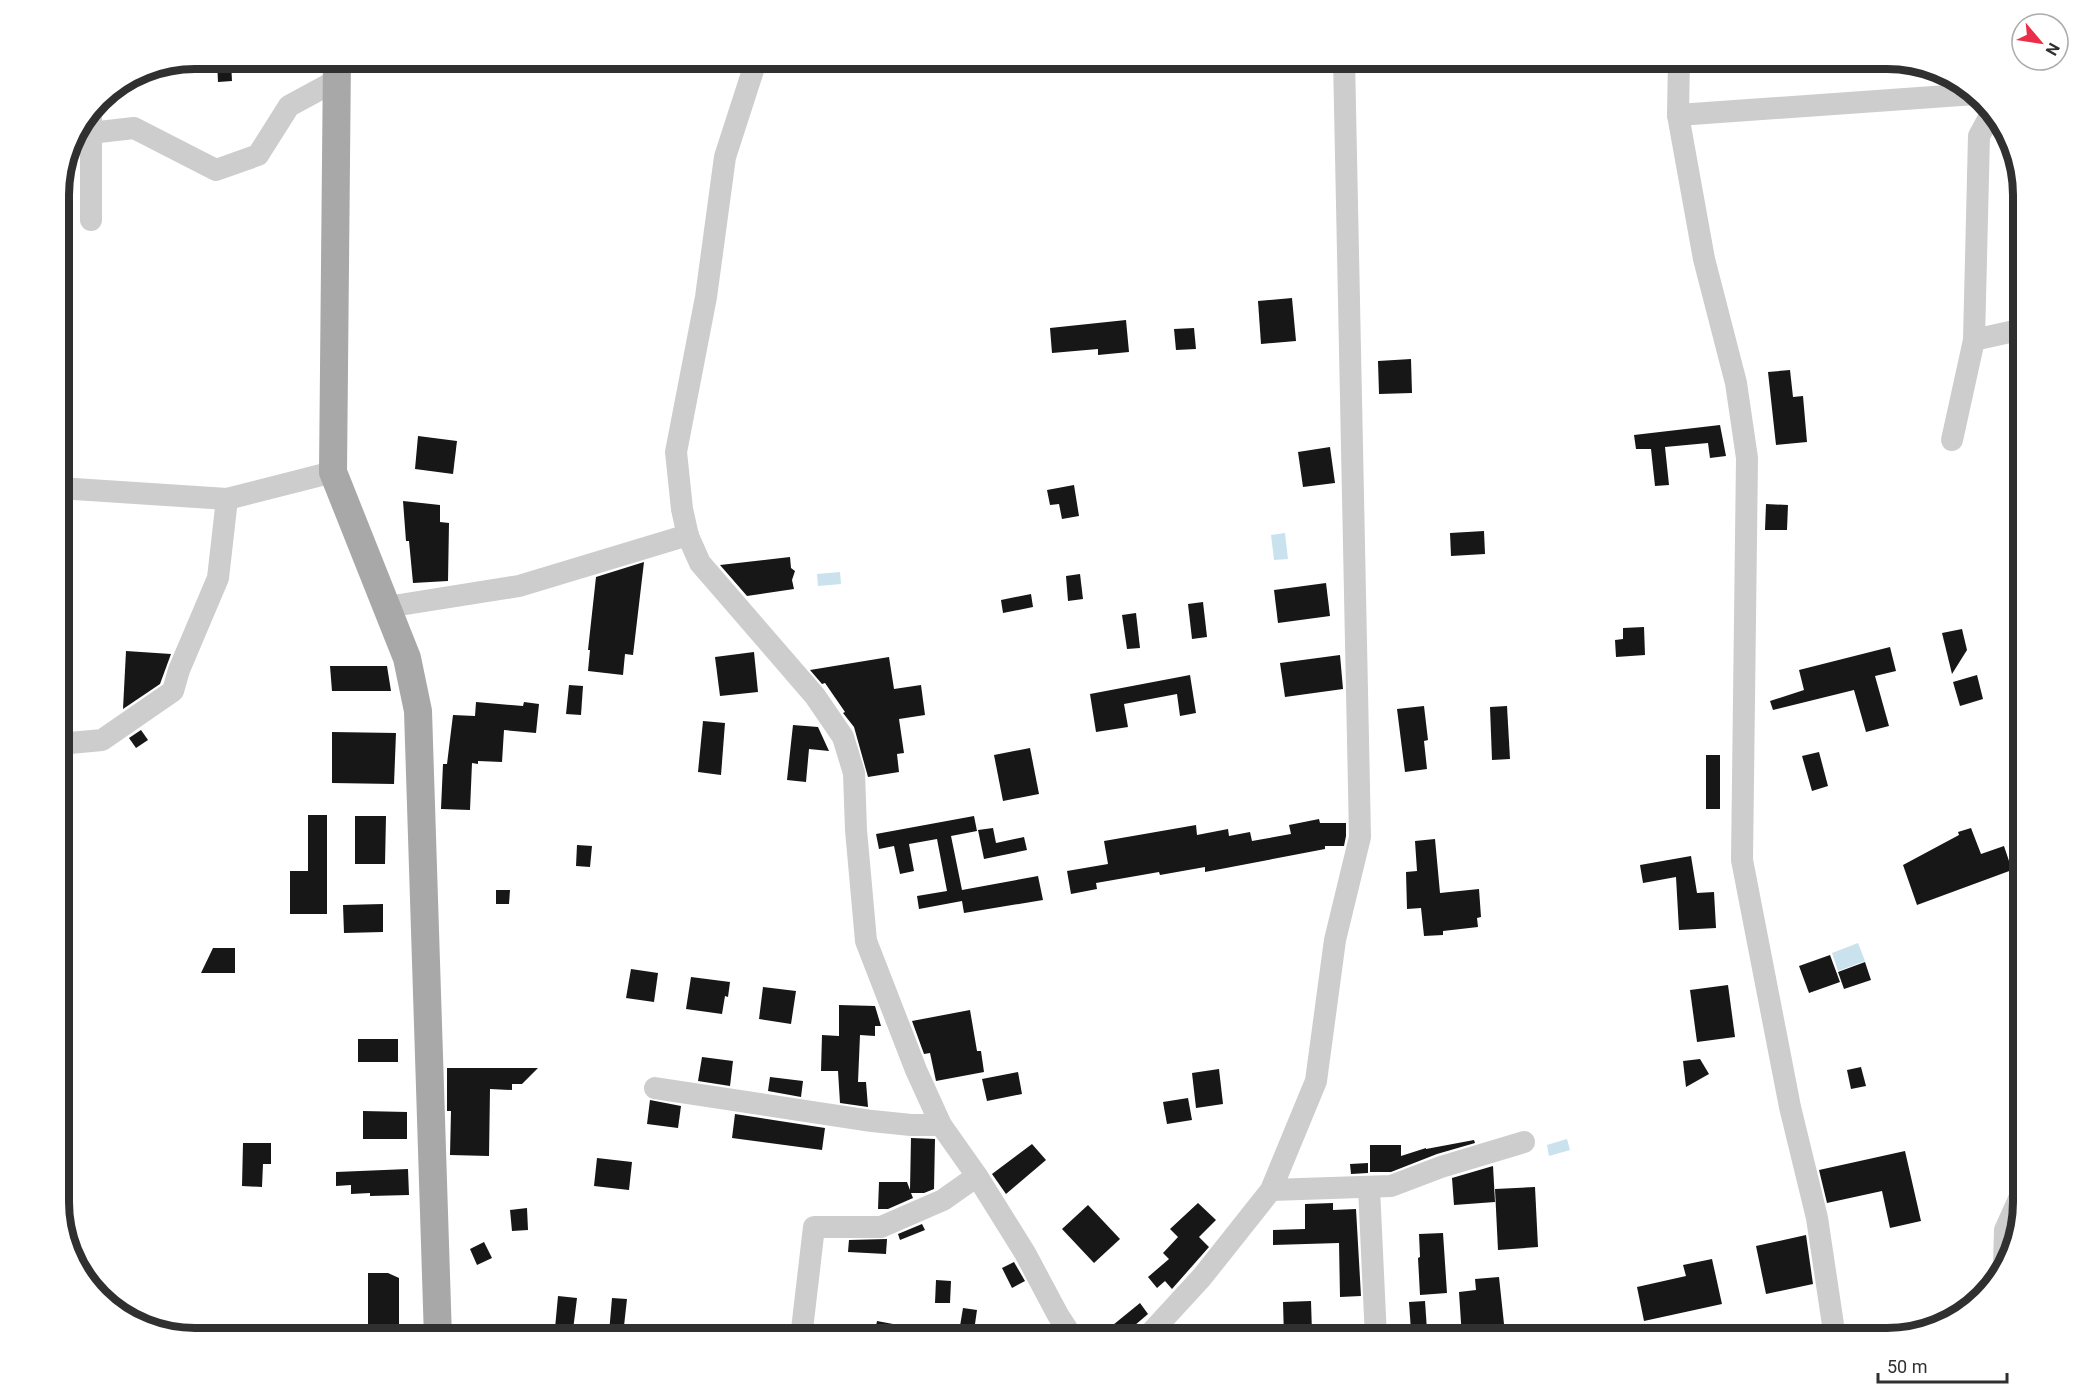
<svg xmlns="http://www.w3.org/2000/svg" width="2082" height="1397" font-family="Roboto,sans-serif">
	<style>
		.water { fill: #c9e2ed }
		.building { fill: #171717 }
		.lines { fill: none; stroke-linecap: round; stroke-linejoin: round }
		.minor { stroke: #cdcdcd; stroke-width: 22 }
		.major { stroke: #a8a8a8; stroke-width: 28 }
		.rim { fill: none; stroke: #303030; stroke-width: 8 }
	</style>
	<rect width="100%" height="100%" fill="#fff"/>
	<g class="water">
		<polygon points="1285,533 1288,559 1274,560 1271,535"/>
		<polygon points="840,572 841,584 818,586 817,574"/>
		<polygon points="1858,943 1865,961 1838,971 1832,953"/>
		<polygon points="1567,1139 1570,1150 1549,1156 1547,1145"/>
	</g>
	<g class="building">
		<polygon points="217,61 231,61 232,81 218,82"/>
		<polygon points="1292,298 1296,341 1261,344 1258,301"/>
		<polygon points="1126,320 1129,352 1098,355 1098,349 1052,353 1050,328"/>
		<polygon points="1194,328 1196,349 1176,350 1174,329"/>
		<polygon points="1411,359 1412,393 1379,394 1378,361"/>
		<polygon points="1790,370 1793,397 1803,396 1807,442 1776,445 1768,372"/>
		<polygon points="1720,425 1726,456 1710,458 1708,443 1665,447 1669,485 1655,486 1651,449 1636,449 1634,435"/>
		<polygon points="418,436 457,441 453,474 415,469"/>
		<polygon points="1330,447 1335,483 1303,487 1298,452"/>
		<polygon points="1074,485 1079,516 1062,519 1059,504 1050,505 1047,490"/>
		<polygon points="403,501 440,505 440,522 449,523 448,581 413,583 409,541 406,541"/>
		<polygon points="1766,504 1788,505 1787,530 1765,530"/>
		<polygon points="1484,531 1485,554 1451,556 1450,533"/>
		<polygon points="790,557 791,568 795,571 792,580 794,589 747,596 720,565"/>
		<polygon points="644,562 633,655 625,654 623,675 588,671 590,650 588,650 596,577"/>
		<polygon points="1080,574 1083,599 1068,601 1066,576"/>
		<polygon points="1326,583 1330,616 1278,623 1274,590"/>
		<polygon points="1031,594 1033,607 1003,613 1001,600"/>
		<polygon points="1203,602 1207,637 1192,639 1188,604"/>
		<polygon points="1136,613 1140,648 1127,649 1122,615"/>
		<polygon points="1644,627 1645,655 1616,657 1615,640 1623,639 1623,628"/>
		<polygon points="1962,629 1967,650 1952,674 1942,633"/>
		<polygon points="1890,647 1896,671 1875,676 1889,726 1866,732 1854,690 1773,710 1770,701 1804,690 1799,670"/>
		<polygon points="126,651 171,654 160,684 123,709"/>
		<polygon points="754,652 758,692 720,696 715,657"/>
		<polygon points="1340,655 1343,689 1285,697 1280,663"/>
		<polygon points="889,657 894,689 921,685 925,715 899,719 904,753 897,754 899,772 868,777 854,727 843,713 845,712 825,683 822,684 810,670"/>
		<polygon points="330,666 387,666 391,691 332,691"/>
		<polygon points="1190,675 1196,713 1180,716 1177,694 1124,704 1128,727 1096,732 1090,694"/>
		<polygon points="1977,675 1983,699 1960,706 1953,682"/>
		<polygon points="569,685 583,686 581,715 566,714"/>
		<polygon points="476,702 523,706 524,702 539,704 536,733 504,730 502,762 478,761 478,764 472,763 470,810 441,809 443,764 447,764 453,715 475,716"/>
		<polygon points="1424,706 1428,740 1424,741 1427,769 1405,772 1397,709"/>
		<polygon points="1507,706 1510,759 1492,760 1490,707"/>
		<polygon points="703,721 725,723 721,775 698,772"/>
		<polygon points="793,725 818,727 829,751 809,749 806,782 787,780"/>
		<polygon points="141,730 148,740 136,748 129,738"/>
		<polygon points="332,732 396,733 394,784 332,783"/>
		<polygon points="1030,748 1039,794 1003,801 994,755"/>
		<polygon points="1819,752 1828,786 1812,791 1802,756"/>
		<rect x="1706" y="755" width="14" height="54"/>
		<polygon points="308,815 327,815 327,914 290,914 290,871 308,871"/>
		<polygon points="355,816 386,816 385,864 355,864"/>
		<polygon points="974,816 977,831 951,836 962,890 1038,876 1043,900 964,913 962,901 919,909 917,896 947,891 937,839 909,844 914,871 900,874 894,846 879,849 876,834"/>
		<polygon points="1319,819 1320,823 1346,823 1346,836 1344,846 1325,846 1325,849 1205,872 1205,867 1160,875 1159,872 1096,883 1097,889 1071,894 1067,871 1108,864 1104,841 1196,825 1197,835 1228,829 1229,836 1250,832 1252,841 1291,834 1289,825"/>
		<polygon points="993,828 996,843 1024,837 1027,850 984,859 978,830"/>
		<polygon points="1971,828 1981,854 2004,846 2012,870 1917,905 1903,865 1959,835 1958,832"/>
		<polygon points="1435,839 1440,893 1479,889 1481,917 1477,918 1478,927 1443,931 1443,935 1424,936 1421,908 1407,909 1406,872 1417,871 1415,841"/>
		<polygon points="577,845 592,846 590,867 576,866"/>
		<polygon points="1691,856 1697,893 1714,892 1716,928 1679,930 1676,877 1643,883 1640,865"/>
		<polygon points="496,890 510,890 509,904 496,904"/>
		<polygon points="383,904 383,932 344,933 343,905"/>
		<polygon points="213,948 235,948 235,973 201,973"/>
		<polygon points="1830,955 1840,982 1809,993 1799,966"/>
		<polygon points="1865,962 1871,980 1844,989 1838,972"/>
		<polygon points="631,969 658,973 654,1002 626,998"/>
		<polygon points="691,977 730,982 728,997 725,996 722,1014 686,1009"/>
		<polygon points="1728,985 1735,1037 1697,1042 1690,990"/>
		<polygon points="763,987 796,991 791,1024 759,1019"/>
		<polygon points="839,1005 875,1006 881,1026 875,1026 875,1036 860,1035 858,1082 866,1082 868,1107 840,1103 838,1071 821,1071 822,1035 839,1036"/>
		<polygon points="970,1010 977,1051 981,1051 984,1072 936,1081 930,1053 924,1054 912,1021"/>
		<rect x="358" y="1039" width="40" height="23"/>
		<polygon points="702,1057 733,1061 730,1086 698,1081"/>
		<polygon points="1700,1059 1709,1074 1686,1087 1683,1061"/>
		<polygon points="1861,1067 1866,1086 1851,1089 1847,1070"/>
		<polygon points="447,1068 538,1068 522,1084 512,1084 512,1090 490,1089 489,1156 450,1155 451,1111 447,1111"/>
		<polygon points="1219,1069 1223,1104 1196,1108 1192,1073"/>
		<polygon points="1018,1072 1022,1094 987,1101 982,1079"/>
		<polygon points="770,1077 803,1081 801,1097 768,1091"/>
		<polygon points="1188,1098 1192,1120 1167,1124 1163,1102"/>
		<polygon points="650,1100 681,1106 678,1128 647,1124"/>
		<polygon points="363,1111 407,1112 407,1139 363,1139"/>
		<polygon points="735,1114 825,1128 822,1150 732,1138"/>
		<polygon points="911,1138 935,1139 934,1189 924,1193 911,1193 913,1198 888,1209 878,1209 879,1182 907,1182 910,1190"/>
		<polygon points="1474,1140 1475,1143 1437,1154 1391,1172 1370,1172 1370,1145 1401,1145 1401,1156 1426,1148 1426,1149"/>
		<polygon points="243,1143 271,1143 271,1164 263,1164 262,1187 242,1186"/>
		<polygon points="1032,1144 1046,1160 1006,1194 992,1174"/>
		<polygon points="1905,1151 1921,1221 1890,1228 1882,1191 1827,1203 1819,1170"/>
		<polygon points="597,1158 632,1162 629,1190 594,1186"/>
		<polygon points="1368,1163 1368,1173 1351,1174 1350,1164"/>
		<polygon points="1493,1166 1495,1202 1454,1205 1452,1178"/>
		<polygon points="408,1169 409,1195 370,1196 370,1193 351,1194 351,1185 336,1186 336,1172"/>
		<polygon points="1535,1187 1538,1247 1498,1250 1495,1189"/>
		<polygon points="1198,1203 1216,1220 1199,1237 1209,1247 1172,1289 1165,1281 1157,1288 1148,1277 1169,1259 1163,1253 1178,1237 1170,1229"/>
		<polygon points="1333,1203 1333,1210 1356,1209 1361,1296 1340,1297 1339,1243 1273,1245 1273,1230 1305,1229 1305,1204"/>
		<polygon points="1088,1205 1120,1239 1094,1263 1062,1229"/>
		<polygon points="527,1208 528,1230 512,1231 510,1210"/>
		<polygon points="922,1224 925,1230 900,1240 898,1234"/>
		<polygon points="1443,1233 1447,1293 1420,1295 1418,1258 1420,1257 1419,1234"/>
		<polygon points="1806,1235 1813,1284 1766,1294 1756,1246"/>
		<polygon points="887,1239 886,1254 848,1252 849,1240"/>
		<polygon points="484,1242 492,1258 477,1265 470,1249"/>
		<polygon points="1712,1259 1722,1304 1644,1321 1637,1287 1686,1276 1683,1265"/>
		<polygon points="1014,1262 1025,1281 1012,1288 1002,1268"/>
		<polygon points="368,1273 388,1273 399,1278 399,1325 368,1325"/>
		<polygon points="1499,1277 1504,1324 1495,1324 1496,1338 1462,1338 1459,1292 1476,1290 1475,1279"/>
		<polygon points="936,1280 951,1281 950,1303 935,1303"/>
		<polygon points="558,1296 577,1298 573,1330 555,1328"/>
		<polygon points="612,1298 627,1299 623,1335 609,1333"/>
		<polygon points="1311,1301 1312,1333 1310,1333 1310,1338 1284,1338 1283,1302"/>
		<polygon points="1425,1301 1427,1330 1411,1331 1409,1302"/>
		<polygon points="1140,1303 1148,1314 1120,1338 1097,1338"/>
		<polygon points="963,1308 977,1310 973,1338 958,1338"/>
		<polygon points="877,1321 909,1327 907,1338 890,1338 874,1336"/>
	</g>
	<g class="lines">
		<g class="minor">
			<polyline points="757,58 725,157 706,297 676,452 682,509 688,536 700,563 815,696 843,737 854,773 856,830 866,941 916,1070 941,1125 977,1176 1025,1253 1058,1315 1073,1338"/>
			<polyline points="1679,58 1678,115 1704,259 1736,383 1747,458 1742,860 1790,1107 1817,1218 1835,1338"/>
			<polyline points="1992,112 1979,136 1974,340 2023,329"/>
			<polyline points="1678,115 1975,94"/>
			<polyline points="90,133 134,128 216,170 258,155 289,106 337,80"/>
			<polyline points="91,220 91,110"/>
			<polyline points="1952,440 1974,340"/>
			<polyline points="59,488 227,499 333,472"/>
			<polyline points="387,607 519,586 688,535"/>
			<polyline points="59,744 102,740 173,691 179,670 218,578 227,499"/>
			<polyline points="655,1088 872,1121 911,1125 941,1125"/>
			<polyline points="1369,1188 1376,1338"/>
			<polyline points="1271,1190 1391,1186 1441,1167 1524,1142"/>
			<polyline points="2004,1265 2005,1230 2023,1190"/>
			<polyline points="801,1338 814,1227 881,1227 943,1200 977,1176"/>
			<polyline points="1146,1338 1202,1277 1271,1190 1316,1081 1335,940 1360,837 1344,58"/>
		</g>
		<polyline class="major" points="337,58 333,472 407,658 418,711 438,1338"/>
	</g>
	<path d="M0 0H2082V1397H0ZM195 69H1887A126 126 0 0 1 2013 195V1202A126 126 0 0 1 1887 1328H195A126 126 0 0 1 69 1202V195A126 126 0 0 1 195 69Z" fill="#fff" fill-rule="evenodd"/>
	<path class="rim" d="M195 69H1887A126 126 0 0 1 2013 195V1202A126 126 0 0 1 1887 1328H195A126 126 0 0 1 69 1202V195A126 126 0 0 1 195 69Z"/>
	<g transform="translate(2040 42) rotate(119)"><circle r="28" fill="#ffffff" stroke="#acacac" stroke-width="1.5"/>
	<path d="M0-4.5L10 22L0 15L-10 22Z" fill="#ea2e49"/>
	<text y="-9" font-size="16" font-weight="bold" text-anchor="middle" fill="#303030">N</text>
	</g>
	<path d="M1878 1373v9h129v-9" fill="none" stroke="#303030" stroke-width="3"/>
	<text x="1887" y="1373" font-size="18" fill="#303030" stroke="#ffffff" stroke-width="4.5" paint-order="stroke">50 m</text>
</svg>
